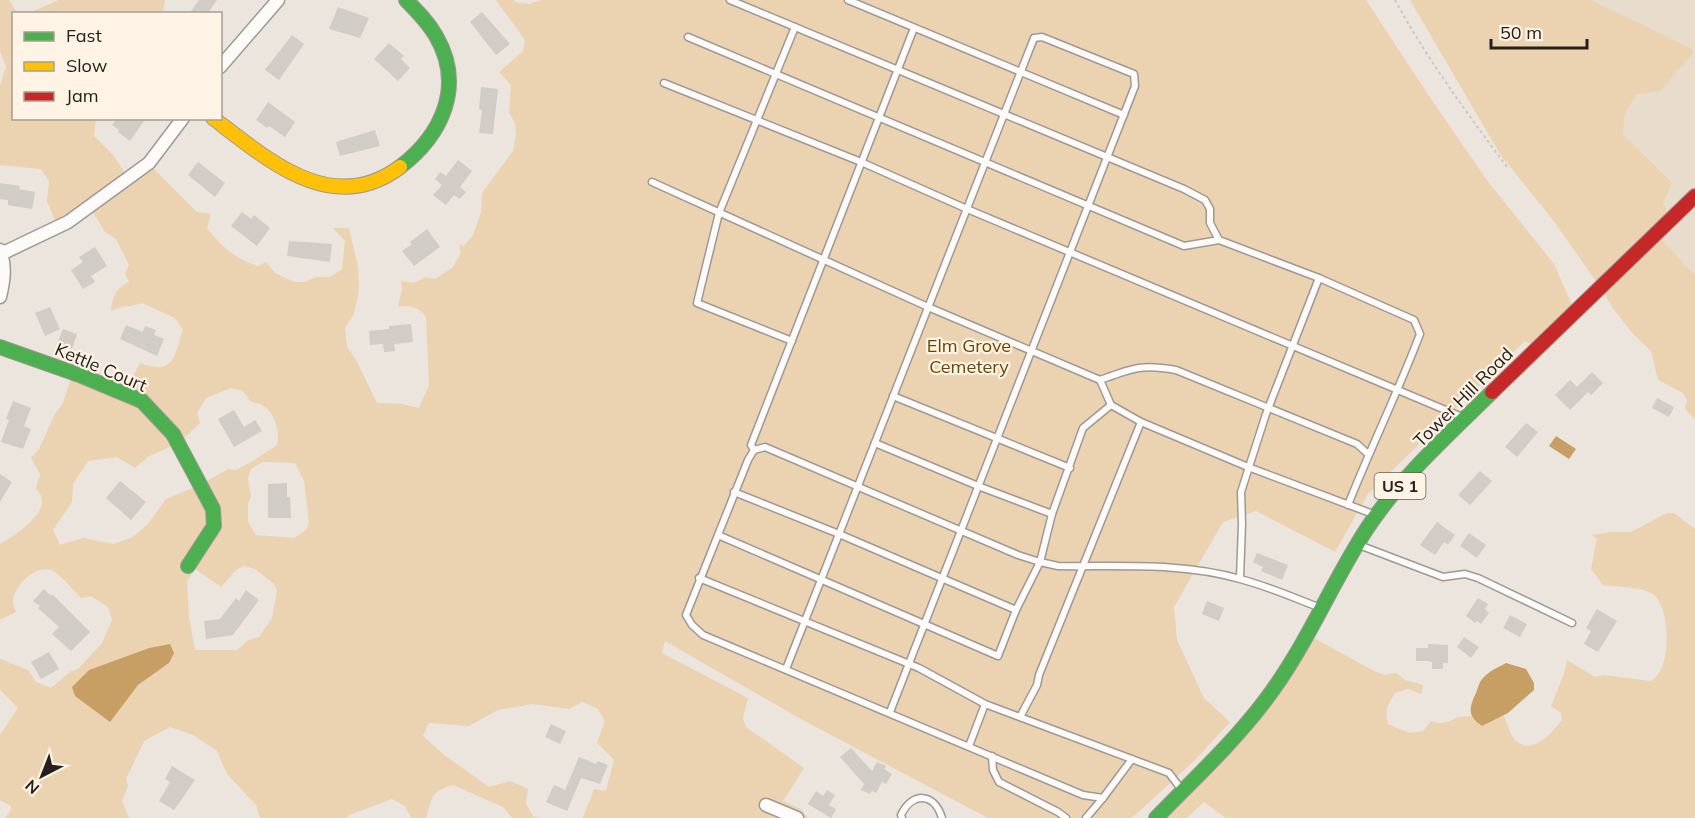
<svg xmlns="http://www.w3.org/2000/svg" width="1695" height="818" font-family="Mulish,sans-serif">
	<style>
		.built { fill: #e8dccd }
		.green { fill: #ebd2b1; fill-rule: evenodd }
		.water { fill: #c79f64 }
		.building { fill: #d1ccc5 }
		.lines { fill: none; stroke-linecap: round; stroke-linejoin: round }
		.lane-casing { stroke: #9e9993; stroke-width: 9 }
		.street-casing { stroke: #9e9993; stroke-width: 15 }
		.fast-casing { stroke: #9e9993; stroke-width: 16 }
		.slow-casing { stroke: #9e9993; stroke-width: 16 }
		.jam-casing { stroke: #9e9993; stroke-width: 16 }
		.path { stroke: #cac8c6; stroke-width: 2; stroke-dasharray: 3 3; stroke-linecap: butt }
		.lane { stroke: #fcfbfa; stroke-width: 6 }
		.street { stroke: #fcfbfa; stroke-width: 12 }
		.fast { stroke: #4caf50; stroke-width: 14 }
		.slow { stroke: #ffc107; stroke-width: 14 }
		.jam { stroke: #c62828; stroke-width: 14 }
		.labels { text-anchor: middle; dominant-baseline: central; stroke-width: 4.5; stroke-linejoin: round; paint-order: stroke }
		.shield { fill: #fef3e4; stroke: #665f57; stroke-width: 1.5 }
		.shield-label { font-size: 16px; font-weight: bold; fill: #25201b }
		.park-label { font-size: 18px; fill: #694504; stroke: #fef3e4 }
		.street-label { font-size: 18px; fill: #25201b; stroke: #fef3e4 }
	</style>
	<rect width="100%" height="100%" fill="#ebe5dd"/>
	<polygon class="built" points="1591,0 1695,0 1695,275 1657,235 1663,203 1672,181 1623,134 1625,113 1637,94 1691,48"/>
	<g class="green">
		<path d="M0 0H9L16 11 27 13 14 14V118L96 119 94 136 114 156 128 178 151 166 197 212 211 214 207 228C220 245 237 261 259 266L266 262 275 273 294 282H305L316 277H330L342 269 345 241 333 228H349L358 266 359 289 354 314 345 328 347 347 356 360 377 403 402 404 419 408 429 385 426 317C419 306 410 306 398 306L402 289 401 281 414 283 426 277 435 279 453 267 461 253 459 245 464 246 473 235 481 213 482 193 513 151 516 136 515 122 509 113 511 85 499 72 523 51 525 40 496 0H514L515 2 529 4 542 0H1366L1433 102 1489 183 1554 264 1574 310 1539 348 1525 341 1368 494 1335 552 1256 511 1223 522 1174 607 1177 640 1204 698 1230 722 1195 760 1132 818H988L799 718 665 641 662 653 748 698 743 718 746 727 804 768 783 801 801 809 808 818H583L594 789 606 791 614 760 597 743 605 721 598 709 582 702 569 709 532 704 498 710 469 726 429 723 423 736 443 754 489 787 510 781 528 789 526 804 533 816 540 818H512L503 807 453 785C430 792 433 796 426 818H411L405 806 392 799 349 815 347 818H260L256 805 227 774 217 751 193 735 170 727 144 741 126 779 128 786 122 801 129 818H5L11 810V806L0 800V735L18 708 0 690V659L28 670 36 682 51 688 71 671 78 669 102 643 112 620 108 607 91 596 81 598C73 590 63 577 53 571 37 563 12 586 13 603 13 606 15 609 16 612L0 620V544C13 537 43 517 42 501 42 496 39 492 36 488L40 474 31 458 39 449 55 414 63 403 72 375 124 393 140 363C173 376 174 358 183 330L175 318 142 303C131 307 122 305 111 311 113 296 115 289 129 282L125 273 129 265 116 239 105 232 91 209 57 226 47 201 49 181 41 169 0 165V86L6 67 0 51ZM231 388 243 391 251 402C272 403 281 427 277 445L253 461 236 470 228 469 198 486 166 499 148 524 133 537 114 544 84 538 60 545 53 530 72 502 73 484 88 461 117 457 135 468 149 456 179 443 200 423 197 413 206 398ZM263 462 295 463 304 481 309 522 306 530 294 538 256 535 248 522V503L251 497 248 478 251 469ZM244 566 255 569 274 584 277 591 272 618 259 637 248 640 237 650H195L189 617 187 581 195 569 221 587 236 570ZM168 645 169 663 138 685 89 670 149 648Z"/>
		<polygon points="59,0 165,0 163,11 165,13 29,13"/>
		<polygon points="1410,0 1591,0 1691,48 1693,53 1660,91 1637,94 1625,113 1623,134 1672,182 1663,203 1671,220 1657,235 1695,275 1695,419 1685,409 1687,400 1683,393 1658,380 1651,351 1633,334 1612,307 1603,291 1553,220 1500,154"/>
		<path d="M1667 513H1674L1695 529V818H1226L1204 802 1187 818H1157L1312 637 1374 671 1385 675 1396 673 1405 680 1423 685 1421 694 1408 689 1395 693C1388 704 1384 711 1388 724L1409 733 1423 731 1431 721C1443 725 1445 723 1456 718 1460 716 1466 717 1471 716L1475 722 1482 726 1503 715C1507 721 1508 728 1511 734 1527 761 1550 735 1562 720L1561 713 1551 706 1564 674 1567 660 1595 677 1604 675 1651 681C1672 670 1671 610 1654 595 1645 587 1616 587 1603 585L1591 569 1597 539 1592 535 1611 532H1631Z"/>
	</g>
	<g class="water">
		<polygon points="1556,436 1576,449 1569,459 1549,446"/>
		<polygon points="170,644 174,653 169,663 138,685 110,722 75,696 72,687 89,670 149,648"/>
		<path d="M1506 663 1526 669 1534 683V690L1508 713 1482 726C1467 717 1469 707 1476 693 1478 687 1480 680 1485 676 1491 670 1499 667 1506 663Z"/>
	</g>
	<g class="building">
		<polygon points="199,0 217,0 207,14 189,14"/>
		<polygon points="338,7 369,18 360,38 329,29"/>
		<polygon points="482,12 510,44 496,55 470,22"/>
		<polygon points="292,35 304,44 279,80 265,70"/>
		<polygon points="389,43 404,56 401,59 410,68 398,81 374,59"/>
		<polygon points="481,87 498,89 493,134 479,133 482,110 479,109"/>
		<polygon points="268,102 295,122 285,137 269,126 267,128 256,120"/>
		<polygon points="117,118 146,118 130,141 118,132 119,130 112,125"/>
		<polygon points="375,130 380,146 340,156 336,142"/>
		<polygon points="458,160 472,171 460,187 466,192 460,199 454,195 446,205 433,195 442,185 435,179 440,172 446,176"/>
		<polygon points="198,162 225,183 215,197 188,175"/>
		<polygon points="0,183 20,186 19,189 35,192 32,209 8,205 8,200 0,199"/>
		<polygon points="242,212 251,219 254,215 270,228 257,246 231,226"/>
		<polygon points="427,229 440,247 414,266 402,251 412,244 410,242"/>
		<polygon points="289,241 332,244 330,262 287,256"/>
		<polygon points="95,247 107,266 91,276 95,282 83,289 71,270 83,262 79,257"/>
		<polygon points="50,307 60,329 45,336 35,313"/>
		<polygon points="411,324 413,342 394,344 395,351 384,352 383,344 370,345 369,331 389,329 389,326"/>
		<polygon points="126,325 143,332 145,326 156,330 154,335 164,339 157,356 120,339"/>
		<polygon points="63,329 77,334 72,349 57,343"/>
		<polygon points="1592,372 1603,383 1591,395 1588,392 1570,410 1555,395 1570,380 1577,387"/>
		<polygon points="1657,398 1674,407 1669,417 1652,408"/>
		<polygon points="13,401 31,408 24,426 31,429 23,449 1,442 9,420 6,419"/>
		<polygon points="234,410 244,427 255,420 262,431 234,447 218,419"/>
		<polygon points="1526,423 1538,432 1517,457 1505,447"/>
		<polygon points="1480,471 1492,481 1470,505 1458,495"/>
		<polygon points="0,474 12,482 0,502"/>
		<polygon points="120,481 146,502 131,520 106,498"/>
		<polygon points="287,483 287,497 290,497 291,518 268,518 268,484"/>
		<polygon points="1437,522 1455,535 1448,545 1444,542 1435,555 1420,545"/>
		<polygon points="1469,533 1486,545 1477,558 1460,546"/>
		<polygon points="1257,553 1288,565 1282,580 1261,571 1263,567 1253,562"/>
		<polygon points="44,589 51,596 52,594 90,632 71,651 52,634 59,627 38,608 40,606 33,601"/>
		<polygon points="246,590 259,600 233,635 206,639 204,621 220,619 236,598 239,601"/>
		<polygon points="1478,598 1488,604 1485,609 1489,613 1481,624 1477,621 1475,623 1466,616"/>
		<polygon points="1207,601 1224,608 1219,621 1202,614"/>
		<polygon points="1597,609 1617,621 1598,652 1584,644 1591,631 1586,628"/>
		<polygon points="1510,615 1527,624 1520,637 1503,628"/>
		<polygon points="1464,637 1479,647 1471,658 1457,647"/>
		<polygon points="1428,644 1448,645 1448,663 1443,663 1443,669 1432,669 1432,662 1430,662 1430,661 1416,661 1416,648 1428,648"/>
		<polygon points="49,652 59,669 41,679 31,662"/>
		<polygon points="551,724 566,731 560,744 545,737"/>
		<polygon points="851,748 872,771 877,762 886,766 884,769 892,774 886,784 882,782 876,793 872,791 870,794 861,790 864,784 840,757"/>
		<polygon points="579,757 596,764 598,761 608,765 600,784 581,778 567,811 546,802 554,785 565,790"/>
		<polygon points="172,766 195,780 174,810 159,801 170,782 165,779"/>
		<polygon points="827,790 835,795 829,805 836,809 831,818 808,804 816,791 823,796"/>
	</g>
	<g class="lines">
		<defs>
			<g id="lane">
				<path d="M730 0 1184 189 1205 200 1210 209V223L1219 240 1319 278 1414 320 1420 334C1398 392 1371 447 1348 505"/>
				<polyline points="848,0 1124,115"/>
				<polyline points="688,37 1184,246 1219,240"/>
				<polyline points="664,83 861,162 967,209 1462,417"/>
				<path d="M652 182 928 307 1100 380C1133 368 1141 364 1176 370L1357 444 1368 454"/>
				<polyline points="792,341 697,303 719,213 795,27"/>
				<polyline points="1100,380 1111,405 1141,422 1248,467 1373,514"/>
				<polyline points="893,396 1070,468"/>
				<polyline points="875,443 978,486 1052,514"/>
				<polyline points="754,450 751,445 914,28"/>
				<polyline points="734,492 839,534 1016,610"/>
				<polyline points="718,535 998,656 1016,610 1040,562 1052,514 1083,428 1111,405"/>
				<polyline points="1359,545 1443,577 1465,574 1478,578 1572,623"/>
				<polyline points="699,578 919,668 985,704 1169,773 1181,789"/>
				<polyline points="1240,578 1242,524 1241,492 1266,414 1319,278"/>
				<polyline points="786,669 1034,38 1042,37 1134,74 1135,86 890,712"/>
				<polyline points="1020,717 1037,685 1039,675 1141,422"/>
				<polyline points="969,746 985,704"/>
				<polyline points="992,756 993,770 999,782 1058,812 1066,818"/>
				<path d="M1132 759 1103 798 1083 795 703 635 692 625 686 615 748 460 754 450 765 447 1018 555 1040 562 1058 566C1118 567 1182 562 1240 579 1267 586 1292 597 1318 607"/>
				<path d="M902 818 901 815C912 792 934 792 942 818"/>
				<polyline points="1086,818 1103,798"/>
			</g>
			<g id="street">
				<polyline points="220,67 278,0"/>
				<path d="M0 250C6 266 4 280 0 297"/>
				<polyline points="1,254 68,222 149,163 183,118"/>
				<polyline points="766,805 797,818"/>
			</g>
			<g id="fast">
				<path d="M400 167C442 135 465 86 436 36 428 22 417 11 406 0"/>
				<polyline points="0,347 82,376 142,401 173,434 213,509 214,526 188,566"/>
				<path d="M1156 818C1193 780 1232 744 1264 702 1305 649 1330 586 1366 530 1400 478 1448 435 1492 392"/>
			</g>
			<path id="slow" d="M213 118C267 159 332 218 400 167"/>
			<polyline id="jam" points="1492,392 1695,196"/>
		</defs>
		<use href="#lane" class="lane-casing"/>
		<use href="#street" class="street-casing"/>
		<use href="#fast" class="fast-casing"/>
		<use href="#slow" class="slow-casing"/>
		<use href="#jam" class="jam-casing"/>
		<path class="path" d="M1395 0C1427 59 1467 113 1507 167"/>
		<use href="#lane" class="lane"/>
		<use href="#street" class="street"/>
		<use href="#fast" class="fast"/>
		<use href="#slow" class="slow"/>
		<use href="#jam" class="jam"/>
	</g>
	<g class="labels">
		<rect class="shield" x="1374.5" y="473" width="51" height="26" rx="4.5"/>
		<g class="shield-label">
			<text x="1400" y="486">US 1</text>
		</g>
		<g class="park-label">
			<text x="969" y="345">Elm Grove<tspan x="969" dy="21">Cemetery</tspan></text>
		</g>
		<g class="street-label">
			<text transform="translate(101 367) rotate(23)">Kettle Court</text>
			<text transform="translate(1463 397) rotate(-45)">Tower Hill Road</text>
		</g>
	</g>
	<rect x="12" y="12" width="210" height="108" fill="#fef3e4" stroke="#a79f94" stroke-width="1.5"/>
	<rect x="24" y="32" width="30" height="9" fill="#4caf50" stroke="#a79f94" stroke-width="1.5"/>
	<text x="66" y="42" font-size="18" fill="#25201b">Fast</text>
	<rect x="24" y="62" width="30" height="9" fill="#ffc107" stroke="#a79f94" stroke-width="1.5"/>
	<text x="66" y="72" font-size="18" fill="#25201b">Slow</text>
	<rect x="24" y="92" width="30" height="9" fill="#c62828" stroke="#a79f94" stroke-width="1.5"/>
	<text x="66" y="102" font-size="18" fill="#25201b">Jam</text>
	<g transform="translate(42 776) rotate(222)" stroke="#fef3e4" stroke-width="4.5" paint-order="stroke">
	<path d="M0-4.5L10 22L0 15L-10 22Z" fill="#25201b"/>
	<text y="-9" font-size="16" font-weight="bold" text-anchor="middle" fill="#25201b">N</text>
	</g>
	<path d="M1491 39v9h96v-9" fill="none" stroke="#25201b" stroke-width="3"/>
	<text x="1500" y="39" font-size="18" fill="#25201b" stroke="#fef3e4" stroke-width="4.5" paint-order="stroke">50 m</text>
</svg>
